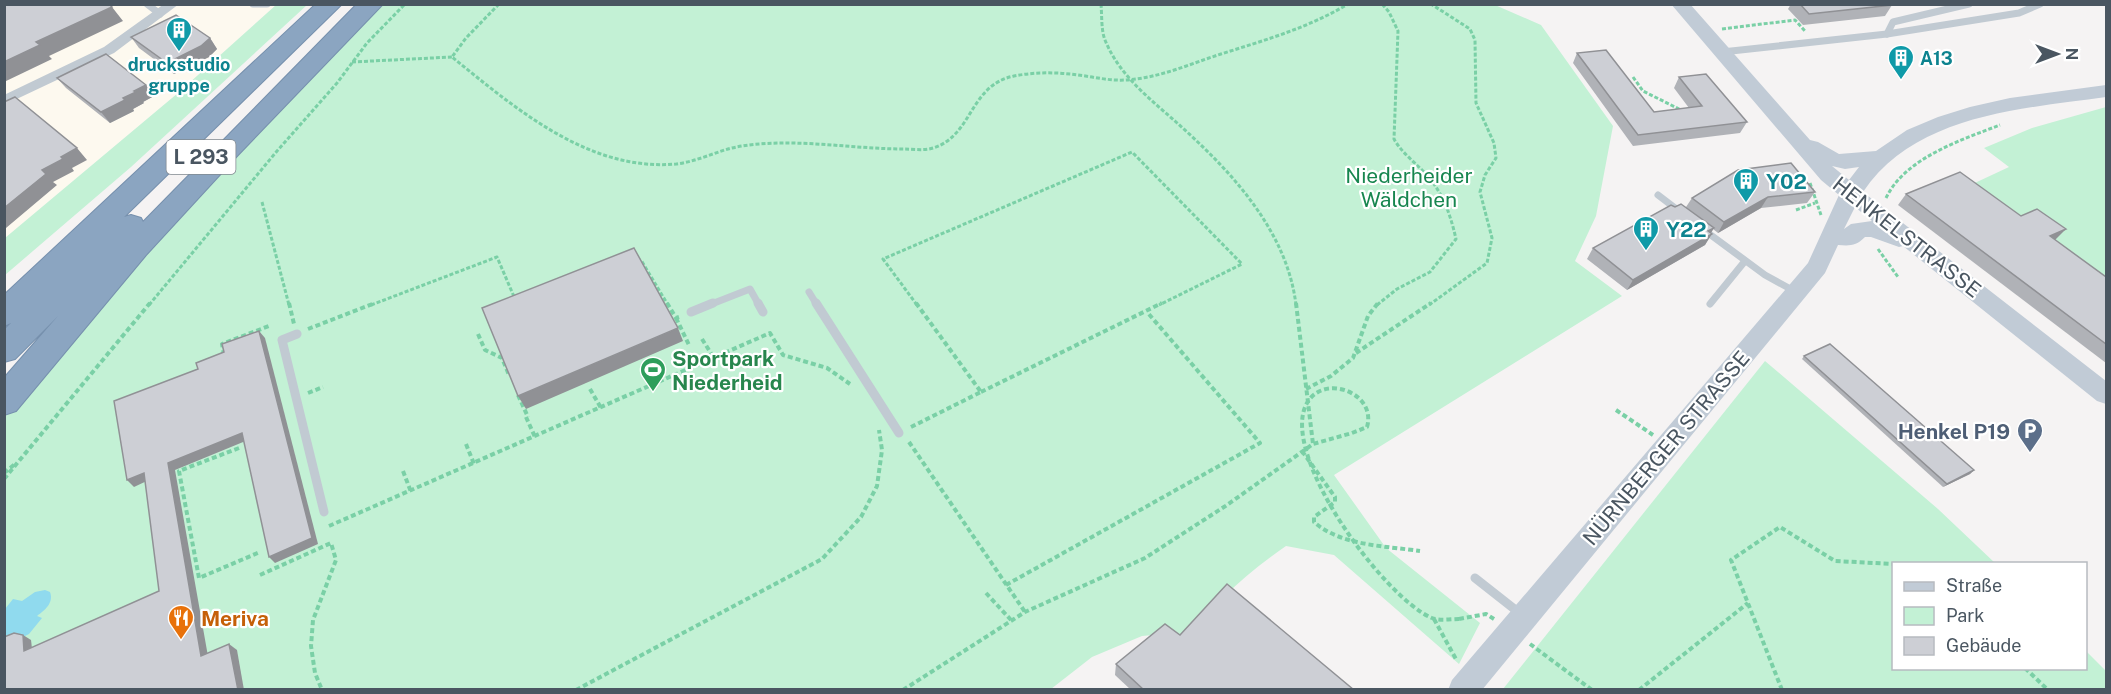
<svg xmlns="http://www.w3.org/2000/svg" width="2111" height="694" font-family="'Public Sans',sans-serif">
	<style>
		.commercial { fill: #fdf9ef }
		.green { fill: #c3f1d5 }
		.water { fill: #90daee }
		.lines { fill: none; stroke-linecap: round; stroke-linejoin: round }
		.highway-casing { stroke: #7690ad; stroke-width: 2 }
		.path-far1 { stroke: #7ad0a6; stroke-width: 3; stroke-dasharray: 4 2; stroke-linecap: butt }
		.path { stroke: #7ad0a6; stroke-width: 4; stroke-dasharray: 5 3; stroke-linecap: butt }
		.lane-far1 { stroke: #c1cad2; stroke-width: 7 }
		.lane { stroke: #c1cad2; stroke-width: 9 }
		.street { fill: #c1cad2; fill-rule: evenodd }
		.secondary { fill: #c1cbd6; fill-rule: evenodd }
		.highway { fill: #8ba5c1; fill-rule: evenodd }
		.path-bridge { stroke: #7ad0a6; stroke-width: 4; stroke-dasharray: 5 3; stroke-linecap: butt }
		.wall { fill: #b0b2b7 }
		.shaded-wall { fill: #909195 }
		.building { fill: #cdcfd5; stroke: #909195; stroke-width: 1.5 }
		.labels { text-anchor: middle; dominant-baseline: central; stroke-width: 4.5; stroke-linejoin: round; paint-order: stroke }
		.far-culture-label { font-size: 18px; font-weight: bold; fill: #0d838f; stroke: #fff; text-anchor: start }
		.shield { fill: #fff; stroke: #808990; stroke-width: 1.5 }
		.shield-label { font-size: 20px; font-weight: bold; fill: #4a5661 }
		.park-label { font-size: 21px; fill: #17864f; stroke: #fff }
		.culture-label { font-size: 21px; font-weight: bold; fill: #0d838f; stroke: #fff; text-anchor: start }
		.street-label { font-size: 21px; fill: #4a5661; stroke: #fff }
		.leisure-label { font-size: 21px; font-weight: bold; fill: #27864d; stroke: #fff; text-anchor: start }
		.service-label { font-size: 21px; font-weight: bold; fill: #4e5e75; stroke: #fff; text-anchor: end }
		.food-label { font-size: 21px; font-weight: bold; fill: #c56008; stroke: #fff; text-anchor: start }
	</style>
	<rect width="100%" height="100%" fill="#f5f3f3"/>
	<polygon class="commercial" points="5,5 276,5 178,93 5,238"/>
	<g class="green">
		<polygon points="276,5 307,5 131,167 5,275 5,238 178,93"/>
		<path d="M380 5H1495L1541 25 1613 126 1596 216 1575 261 1622 296 1334 475 1386 548 1480 623 1459 664 1334 555 1286 546C1242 576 1213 606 1178 645L1164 634 1142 636 1092 657 1051 689H5L4 418 134 263Z"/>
		<polygon points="2106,107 2106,291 1964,188 2009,167 1984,148 2032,128"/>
		<polygon points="1765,361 1938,509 1995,563 1894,564 1894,668 2086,668 2086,651 2106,671 2106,689 1503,689"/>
	</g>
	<path class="water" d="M45 590 50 592C54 603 45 610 37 616L42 618 29 634 5 646V609L13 599 22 601 35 592Z"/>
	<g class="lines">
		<defs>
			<polygon id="highway" points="316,4 342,4 124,217 131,215 141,218 143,222 357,4 383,4 238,155 146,255 16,411 4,415 4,378 58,316 15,359 4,362 4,330 11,323 4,326 4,295"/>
		</defs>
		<use href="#highway" class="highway-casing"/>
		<g class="path-far1">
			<path d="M499 4 466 38 452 57C515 108 589 172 676 164 694 162 711 154 728 149 747 144 767 143 786 143 826 143 865 149 904 149 913 149 924 151 933 148 973 136 969 85 1014 76 1035 72 1057 72 1078 75 1094 77 1110 81 1126 80 1159 78 1190 64 1221 54 1265 40 1308 28 1348 4"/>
			<path d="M1101 4C1102 15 1101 30 1105 40 1119 75 1149 98 1176 122 1230 170 1287 230 1296 305"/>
			<polyline points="1722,29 1795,20 1805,31"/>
			<polyline points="352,62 452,57"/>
			<polyline points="1633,77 1643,91 1681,110"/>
			<polyline points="1810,183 1821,215"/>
			<path d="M1886 198C1905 158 1961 140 2000 125"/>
			<polyline points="262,202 289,305"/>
			<polyline points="1796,210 1815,203"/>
			<polyline points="1878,249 1898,277"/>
			<polyline points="637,261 641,260 668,305"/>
			<polyline points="149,305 277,151 337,83 367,43 405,4"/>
			<polyline points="371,305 497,257 515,299"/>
			<polyline points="917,305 883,259 1132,152 1242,264 1159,305"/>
			<path d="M1377 305 1397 289 1430 272 1456 239C1451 217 1444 195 1429 178 1418 164 1403 155 1394 139L1398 31 1389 12 1382 4"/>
			<polyline points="1429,305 1487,263 1492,238 1480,192 1485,175 1496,158 1494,143 1476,103 1475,40 1470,29 1431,4"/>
		</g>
		<g class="path">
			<polyline points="289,303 294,324"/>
			<polyline points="667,303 676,318 679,317"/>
			<polyline points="916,303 981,392"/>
			<polyline points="1296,303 1313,444"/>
			<polyline points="676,318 689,345"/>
			<polyline points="308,329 375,303"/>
			<polyline points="478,334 485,350 502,358 509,375"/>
			<polyline points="702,339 714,358"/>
			<polyline points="1356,353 1431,303"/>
			<polyline points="224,355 222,344 269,326"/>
			<polyline points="646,364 657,383"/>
			<polyline points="590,389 601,408"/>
			<polyline points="1306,389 1331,376 1353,358 1368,316 1378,303"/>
			<polyline points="981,392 1162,303"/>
			<polyline points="308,393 323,387"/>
			<polyline points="518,395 528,417"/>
			<polyline points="1616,410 1653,435"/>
			<polyline points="526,417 535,437"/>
			<polyline points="911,427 981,392"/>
			<polyline points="909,442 1025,612"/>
			<polyline points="466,444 474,464"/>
			<polyline points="239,448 179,471 199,578 260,552"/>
			<path d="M1302 451 1335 497V502L1314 517V522C1341 546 1386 546 1420 551"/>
			<polyline points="403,471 411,492"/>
			<polyline points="4,473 15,464"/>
			<polyline points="4,479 150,303"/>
			<polyline points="329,526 770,333 783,355 827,368 850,384"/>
			<polyline points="260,575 331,543 336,560 313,620 311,646 315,673 322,690"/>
			<polyline points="1006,585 1260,443 1147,312"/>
			<polyline points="986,593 1011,620"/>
			<polyline points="1434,619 1457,661"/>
			<polyline points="1459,619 1486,614 1494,619"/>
			<polyline points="1530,644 1592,690"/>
			<polyline points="2025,668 2048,690"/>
			<polyline points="576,690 822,559 861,517 877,486 882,450 879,430"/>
			<polyline points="903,690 1025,612 1145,558 1227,505 1313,444 1352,433"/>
			<polyline points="1639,690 1748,603"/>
			<polyline points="1782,690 1731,560 1780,527 1835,561 1894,564"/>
		</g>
		<g class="lane-far1">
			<polyline points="147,4 160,14"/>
			<polyline points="253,4 267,4"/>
			<polyline points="1887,34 1893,22 1969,4"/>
			<polyline points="1722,52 1887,34 2019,13 2040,4"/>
			<polyline points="1658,195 1679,211"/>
			<polyline points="1704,230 1765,275 1796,292"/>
			<polyline points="809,292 817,305"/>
			<polyline points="1710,304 1745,261"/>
			<polyline points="709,305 750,289 759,305"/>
		</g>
		<g class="lane">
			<polyline points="758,303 763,312"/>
			<polyline points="816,303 899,433"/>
			<polyline points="691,312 713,303"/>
			<polyline points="297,334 282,340 324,512"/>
			<polyline points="1475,578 1522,615"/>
		</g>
		<polygon class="street" points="164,4 179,4 114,53 4,105 4,95 104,47"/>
		<path class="secondary" d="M1671 4H1690L1810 140 1818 142 1839 154 1876 151 1907 130 1938 117 1970 107 2010 98 2106 85V97C2022 109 1916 114 1863 192L2106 381V404L2097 401 1903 246 1899 247 1871 237H1865C1856 246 1850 246 1838 245L1825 273 1482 690H1448L1452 680 1808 263 1839 195 1821 180ZM1832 166 1845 169 1859 167 1849 180ZM1855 207 1872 221 1851 224 1844 229Z"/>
		<use href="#highway" class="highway"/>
		<path class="path-bridge" d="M1352 433 1367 427C1377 393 1324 373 1307 403 1278 454 1384 598 1432 618 1440 621 1450 619 1459 619"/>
	</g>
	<g class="wall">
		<polygon points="1791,4 1892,4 1892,5 1885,16 1803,25 1788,9"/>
		<polygon points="131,37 210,38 217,49 209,57 174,74 139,48"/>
		<polygon points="1577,53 1654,112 1689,108 1674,88 1679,77 1747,122 1740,133 1633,146 1573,63"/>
		<polygon points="57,78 154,96 143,102 144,103 133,109 134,111 110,123 66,88"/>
		<polygon points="1815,192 1807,203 1761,208 1718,233 1713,229 1705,245 1627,290 1587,259 1593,248 1675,207 1686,207 1692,198"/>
		<polygon points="1906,194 2055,240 2106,277 2106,363 1898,205"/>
		<polygon points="1804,356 1974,470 1970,474 1943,487 1802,359"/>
		<polygon points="1180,635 1354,690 1131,690 1115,675 1116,664"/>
	</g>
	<g class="shaded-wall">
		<polygon points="112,7 123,21 49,56 52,59 4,82 4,62 36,42"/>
		<polygon points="210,38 217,49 209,57 174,74 167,63"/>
		<polygon points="146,85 154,96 143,102 144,103 133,109 134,111 110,123 101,112 134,91"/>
		<polygon points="77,148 87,160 72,168 74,171 53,182 57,185 6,228 4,226 4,208 42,170 61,157"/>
		<polygon points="1768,197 1761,208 1718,233 1724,222"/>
		<polygon points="1714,228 1709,236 1712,234 1705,245 1627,290 1633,280"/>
		<polygon points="2066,229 2055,240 2050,236"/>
		<polygon points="678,328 683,341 526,409 518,396"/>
		<polygon points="259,331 265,338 318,544 275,563 269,557"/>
		<polygon points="242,433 248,440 175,470 209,662 201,656 168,463"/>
		<polygon points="1974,470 1970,474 1943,487 1947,484"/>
		<polygon points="144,473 151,479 134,487 127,480"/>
		<polygon points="23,635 31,640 33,657 24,651"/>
		<polygon points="229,644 237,650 244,690 238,690"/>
	</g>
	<g class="building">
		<polygon points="4,4 109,4 112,7 36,42 40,45 4,62"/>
		<polygon points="1800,4 1892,4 1892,5 1809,14"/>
		<polygon points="176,15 210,38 201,46 167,63 131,37"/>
		<polygon points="1606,50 1654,112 1702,106 1679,77 1706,74 1747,122 1638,135 1577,53"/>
		<polygon points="106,54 146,85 134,91 136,92 123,98 125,100 101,112 57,78"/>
		<polygon points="15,97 77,148 61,157 63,159 42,170 46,174 4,208 4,102"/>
		<polygon points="1791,163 1815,192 1768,197 1724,222 1692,198 1738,170"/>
		<polygon points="1960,172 2021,216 2037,209 2066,229 2050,236 2106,277 2106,344 1906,194"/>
		<polygon points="1681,204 1714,228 1708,231 1712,234 1633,280 1593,248 1671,205 1675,207"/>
		<polygon points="634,248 678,328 518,396 482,308"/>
		<polygon points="259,331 312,538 269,557 242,433 168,463 201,656 229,644 238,690 4,690 4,637 14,633 23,635 24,651 159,591 144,473 127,480 114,401 198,369 196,363 224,352 222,344"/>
		<polygon points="1830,344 1974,470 1947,484 1804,356"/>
		<polygon points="1227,584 1354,690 1144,690 1116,664 1165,624 1180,635"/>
	</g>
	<defs>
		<symbol id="building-pin" viewBox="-11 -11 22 30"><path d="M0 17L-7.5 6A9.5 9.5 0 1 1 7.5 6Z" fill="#0f9aa8" stroke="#fff"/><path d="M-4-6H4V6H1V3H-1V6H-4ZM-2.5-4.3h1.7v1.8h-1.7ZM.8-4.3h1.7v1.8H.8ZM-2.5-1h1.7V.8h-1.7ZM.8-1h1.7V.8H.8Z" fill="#fff"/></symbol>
		<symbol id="stadium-pin" viewBox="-11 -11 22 30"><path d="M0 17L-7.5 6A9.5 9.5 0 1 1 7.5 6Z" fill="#2e9e5b" stroke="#fff"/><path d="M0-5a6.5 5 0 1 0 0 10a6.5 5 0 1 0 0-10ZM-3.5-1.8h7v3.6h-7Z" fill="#fff"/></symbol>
		<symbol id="parking-pin" viewBox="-11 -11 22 30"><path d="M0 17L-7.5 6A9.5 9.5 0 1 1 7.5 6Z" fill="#5c6f8a" stroke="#fff"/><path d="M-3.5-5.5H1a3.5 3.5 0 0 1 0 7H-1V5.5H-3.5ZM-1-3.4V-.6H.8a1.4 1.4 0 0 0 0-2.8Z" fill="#fff"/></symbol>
		<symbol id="restaurant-pin" viewBox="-11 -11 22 30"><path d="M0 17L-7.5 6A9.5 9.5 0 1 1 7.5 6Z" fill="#e8710a" stroke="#fff"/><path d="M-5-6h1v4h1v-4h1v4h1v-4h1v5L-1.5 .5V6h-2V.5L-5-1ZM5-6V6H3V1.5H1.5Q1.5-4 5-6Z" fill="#fff"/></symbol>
	</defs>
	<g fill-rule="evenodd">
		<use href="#building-pin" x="164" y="15" width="30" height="40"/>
		<use href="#building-pin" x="1886" y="43" width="30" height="40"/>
		<use href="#building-pin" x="1731" y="166" width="30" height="40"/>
		<use href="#building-pin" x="1631" y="214" width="30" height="40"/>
		<use href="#stadium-pin" x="638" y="355" width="30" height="40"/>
		<use href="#parking-pin" x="2015" y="416" width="30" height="40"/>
		<use href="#restaurant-pin" x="166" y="603" width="30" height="40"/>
	</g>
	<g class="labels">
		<g class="far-culture-label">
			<text x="1920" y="58">A13</text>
			<text x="179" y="64" text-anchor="middle">druckstudio<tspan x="179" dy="21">gruppe</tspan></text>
		</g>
		<rect class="shield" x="166.5" y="140" width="69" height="34" rx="4.5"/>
		<g class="shield-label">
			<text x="201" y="157">L 293</text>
		</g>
		<g class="park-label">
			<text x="1409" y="175">Niederheider<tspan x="1409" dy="24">Wäldchen</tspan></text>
		</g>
		<g class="culture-label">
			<text x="1766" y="181">Y02</text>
			<text x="1666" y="229">Y22</text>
		</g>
		<g class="street-label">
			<text transform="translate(1907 237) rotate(38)">HENKELSTRASSE</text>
			<text transform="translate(1666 448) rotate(-50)">NÜRNBERGER STRASSE</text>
		</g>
		<g class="leisure-label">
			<text x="672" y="358">Sportpark<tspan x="672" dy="24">Niederheid</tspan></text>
		</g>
		<g class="service-label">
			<text x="2010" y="431">Henkel P19</text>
		</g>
		<g class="food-label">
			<text x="201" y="618">Meriva</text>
		</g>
	</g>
	<rect width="2111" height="694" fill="none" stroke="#4a5661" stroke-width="12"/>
	<rect x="1892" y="562" width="195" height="108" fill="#ffffff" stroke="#b7bbc0" stroke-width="1.5"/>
	<rect x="1904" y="582" width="30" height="9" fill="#c1cbd6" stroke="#b7bbc0" stroke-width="1.5"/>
	<text x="1946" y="592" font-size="18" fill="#4a5661">Straße</text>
	<rect x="1904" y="607" width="30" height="18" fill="#c3f1d5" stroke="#b7bbc0" stroke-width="1.5"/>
	<text x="1946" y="622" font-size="18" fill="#4a5661">Park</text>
	<rect x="1904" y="637" width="30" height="18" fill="#cdcfd5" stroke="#b7bbc0" stroke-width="1.5"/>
	<text x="1946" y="652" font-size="18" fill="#4a5661">Gebäude</text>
	<g transform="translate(2057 54) rotate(90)" stroke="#ffffff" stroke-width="4.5" paint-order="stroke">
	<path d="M0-4.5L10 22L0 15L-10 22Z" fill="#4a5661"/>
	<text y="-9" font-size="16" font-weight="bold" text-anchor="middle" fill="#4a5661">N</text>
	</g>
</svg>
